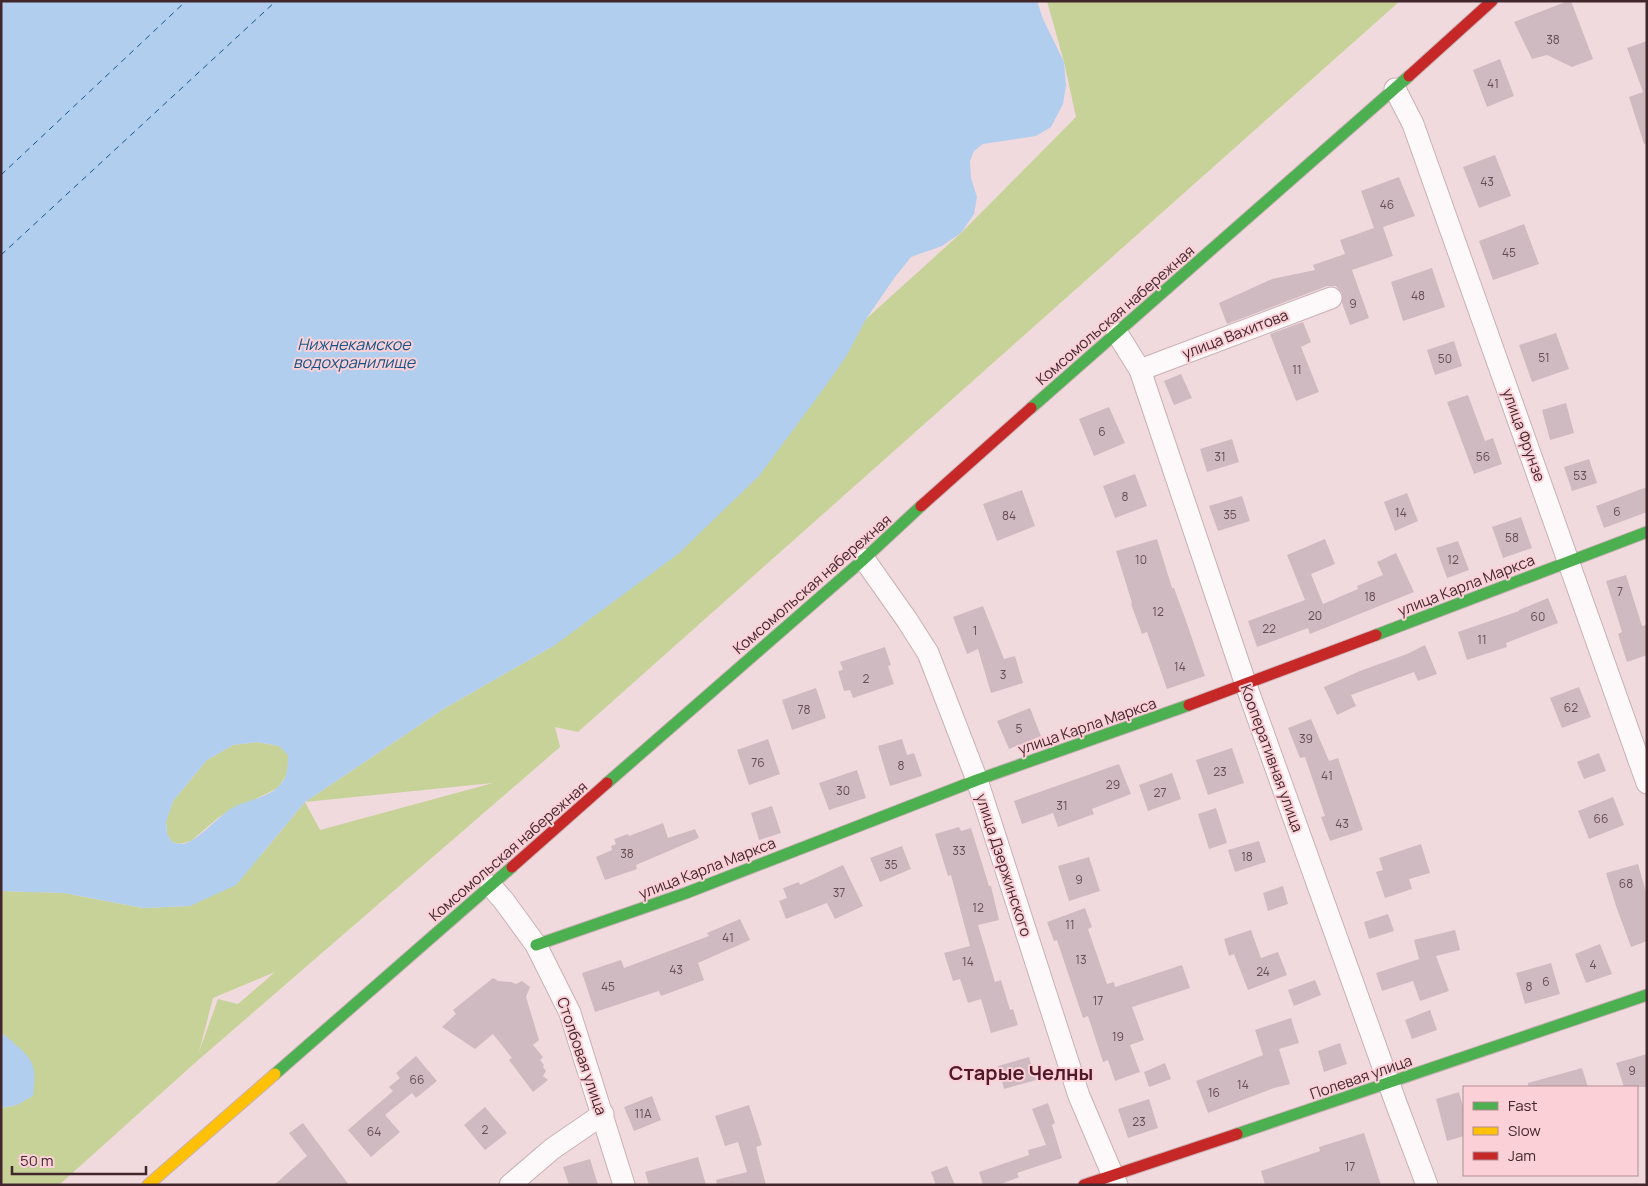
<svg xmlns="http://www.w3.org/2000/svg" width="1648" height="1186" font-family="Manrope,sans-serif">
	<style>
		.green { fill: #c7d299; fill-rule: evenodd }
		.water { fill: #b1ceef; fill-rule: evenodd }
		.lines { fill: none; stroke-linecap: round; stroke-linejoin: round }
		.ferry { stroke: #125687; stroke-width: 1; stroke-dasharray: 6 5; stroke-linecap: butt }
		.building { fill: #d0bac2 }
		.street-casing { stroke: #c8b0b4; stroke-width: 23 }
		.fast-casing { stroke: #c8b0b4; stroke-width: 13 }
		.slow-casing { stroke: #c8b0b4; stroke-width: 13 }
		.jam-casing { stroke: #c8b0b4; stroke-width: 13 }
		.street { stroke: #fdf9fa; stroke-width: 21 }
		.fast { stroke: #4caf50; stroke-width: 11 }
		.slow { stroke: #ffc107; stroke-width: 11 }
		.jam { stroke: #c62828; stroke-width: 11 }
		.labels { text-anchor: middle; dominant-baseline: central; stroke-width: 4; stroke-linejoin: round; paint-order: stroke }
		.number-label { font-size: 12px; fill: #654b52 }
		.street-label { font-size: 15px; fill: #41262c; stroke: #fbd0d7 }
		.water-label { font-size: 16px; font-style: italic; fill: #125687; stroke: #fbd0d7 }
		.district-label { font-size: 20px; font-weight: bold; fill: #501828; stroke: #fbd0d7 }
	</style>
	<rect width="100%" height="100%" fill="#f1dadd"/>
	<g class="green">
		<path d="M1047 1H1400L578 732 555 727 560 747 196 1062 59 1185H1V1108L17 1105 6 1036 1 1034V891L64 893 143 908 190 906 261 855 305 802 445 708 555 645 866 319 961 233 1076 117 1064 62ZM493 783 320 830 305 802ZM275 972 238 1004 218 999 199 1052 213 998Z"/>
		<polygon points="257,742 279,746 289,755 287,774 278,788 219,817 191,841 180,844 172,842 167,834 166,821 173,801 207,760 233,745"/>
	</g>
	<g class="water">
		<path d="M1 1H1037L1043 19 1064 62 1066 85 1063 104 1051 127 1036 136 983 144 974 151 970 161 971 178 977 197 974 214 961 233 942 246 911 257 895 277 866 319 847 355 827 384 759 476 678 554 555 645 445 708 305 802 236 885 190 906 143 908 64 893 1 891ZM257 742 279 746 288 755C288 767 288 778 278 787 268 797 249 800 236 806 219 814 199 841 183 844 179 844 175 843 172 842L167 834 166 822 173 801 207 760 233 745Z"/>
		<path d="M1 1034 6 1036C31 1059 38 1060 33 1096L17 1105 1 1108Z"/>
	</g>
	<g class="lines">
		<g class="ferry">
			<polyline points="1,175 186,1"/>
			<polyline points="1,255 276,1"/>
		</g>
	</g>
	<g class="building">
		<polygon points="1568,1 1571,1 1593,59 1572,67 1547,55 1532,59 1514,22"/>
		<polygon points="1647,41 1647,143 1644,144 1629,97 1643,92 1627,48"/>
		<polygon points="1500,59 1514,96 1487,107 1473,70"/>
		<polygon points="1495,155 1511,196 1479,208 1463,167"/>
		<polygon points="1399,177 1415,216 1383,227 1393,256 1352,270 1369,318 1350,325 1342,303 1342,293 1336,286 1327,286 1227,324 1219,303 1272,279 1315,270 1313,265 1345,254 1340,240 1374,228 1361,191"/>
		<polygon points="1524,224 1539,264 1493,280 1479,241"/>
		<polygon points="1432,268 1445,307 1403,321 1391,282"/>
		<polygon points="1303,322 1311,342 1301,347 1319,392 1296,401 1270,334"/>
		<polygon points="1556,333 1569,369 1532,382 1519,345"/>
		<polygon points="1454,341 1462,366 1435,375 1427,350"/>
		<polygon points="1181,374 1192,398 1174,405 1164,381"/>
		<polygon points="1468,395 1485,441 1493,438 1502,464 1474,474 1447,402"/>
		<polygon points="1566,403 1574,433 1550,440 1542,410"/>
		<polygon points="1109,407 1125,443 1094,456 1079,419"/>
		<polygon points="1232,439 1239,462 1207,472 1200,449"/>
		<polygon points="1589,459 1597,483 1572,491 1564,467"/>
		<polygon points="1135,474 1147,506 1115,518 1103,486"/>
		<polygon points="1647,487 1647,512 1604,528 1596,506"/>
		<polygon points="1022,490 1035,526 997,541 983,504"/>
		<polygon points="1407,493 1418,521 1395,531 1384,502"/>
		<polygon points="1242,496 1250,521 1218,531 1209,506"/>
		<polygon points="1521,517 1532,548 1503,558 1492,527"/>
		<polygon points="1157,539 1172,588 1174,588 1185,618 1205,676 1167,689 1147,632 1142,634 1131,604 1132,603 1116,551"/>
		<polygon points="1325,539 1335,564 1311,574 1323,604 1358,589 1357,586 1383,575 1377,562 1396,553 1414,592 1310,634 1308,628 1257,647 1248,621 1305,600 1287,555"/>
		<polygon points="1458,541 1469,570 1447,578 1436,548"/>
		<polygon points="1626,575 1642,626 1647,625 1647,655 1627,662 1618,634 1622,632 1606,581"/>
		<polygon points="1548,598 1558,623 1506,643 1507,647 1467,660 1458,632 1519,611 1519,610"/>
		<polygon points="983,606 1004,659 1015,656 1023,683 991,693 978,649 967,654 953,617"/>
		<polygon points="1425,645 1437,674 1418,681 1414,672 1351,695 1356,706 1337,715 1324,687 1360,671 1407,654"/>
		<polygon points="885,647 891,665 888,666 894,684 853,698 850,690 844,691 838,671 843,670 840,662"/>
		<polygon points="1579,687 1591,717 1562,728 1550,698"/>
		<polygon points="816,688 826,718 792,730 782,700"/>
		<polygon points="1030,708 1041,736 1009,749 997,721"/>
		<polygon points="1311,719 1329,761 1338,758 1363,830 1330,841 1321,817 1325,816 1305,757 1300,758 1288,728"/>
		<polygon points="768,739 780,774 749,785 737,750"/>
		<polygon points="902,739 907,755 914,753 922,776 890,786 878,746"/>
		<polygon points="1232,748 1244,783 1208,795 1196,760"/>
		<polygon points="1599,753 1606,771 1584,779 1577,762"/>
		<polygon points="1119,764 1131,794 1092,809 1094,814 1058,827 1053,813 1022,824 1014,801"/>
		<polygon points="857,770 866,798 829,810 819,783"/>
		<polygon points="1172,773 1181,799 1148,811 1139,785"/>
		<polygon points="1613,797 1624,825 1589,839 1578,811"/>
		<polygon points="772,806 781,833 759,840 751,813"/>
		<polygon points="1216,808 1227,843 1209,849 1198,814"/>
		<polygon points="663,823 668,838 695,829 699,838 636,865 637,869 605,880 596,857 612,850 611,846 616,844 614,839 628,834 629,836"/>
		<polygon points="959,827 961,831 971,828 989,886 991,886 999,920 978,925 995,982 1001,980 1010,1010 1013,1009 1018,1025 991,1033 981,999 968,1003 960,979 953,981 944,953 970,946 951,875 948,876 935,834"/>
		<polygon points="1259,841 1266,862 1235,872 1228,850"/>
		<polygon points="1421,844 1430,873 1409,879 1412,889 1385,898 1376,872 1383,870 1379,858"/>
		<polygon points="902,846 911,869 880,882 870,858"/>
		<polygon points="1089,857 1100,891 1069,901 1058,866"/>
		<polygon points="1638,864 1647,896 1647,941 1631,947 1616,906 1606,873"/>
		<polygon points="843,865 863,906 835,919 827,903 786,919 779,901 787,898 783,888 799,882 800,885"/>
		<polygon points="1283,886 1288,904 1268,911 1263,893"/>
		<polygon points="1085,908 1092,927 1088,929 1107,984 1114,982 1115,987 1182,965 1190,988 1132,1007 1144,1040 1130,1045 1140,1072 1115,1081 1108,1060 1103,1062 1088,1016 1083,1018 1057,940 1054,941 1047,922"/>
		<polygon points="1388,914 1394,931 1369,939 1364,922"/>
		<polygon points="740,919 750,940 698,963 704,980 661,996 659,991 595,1012 582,973 621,960 624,968 709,936 707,933"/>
		<polygon points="1251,930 1261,958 1278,952 1287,975 1248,990 1234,954 1229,956 1224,939"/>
		<polygon points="1455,930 1460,950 1436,956 1449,991 1420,1001 1413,981 1382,991 1376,973 1419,959 1414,940"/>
		<polygon points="1600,944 1612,974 1586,983 1575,954"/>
		<polygon points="1551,963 1560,994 1525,1004 1516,973"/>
		<polygon points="493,978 498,981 511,982 516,984 522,981 530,987 526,997 539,1040 533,1045 543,1057 540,1060 544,1065 543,1067 546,1071 543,1076 548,1080 533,1092 509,1060 512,1058 493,1034 475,1049 442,1027 456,1014 453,1010"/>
		<polygon points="1315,980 1321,995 1294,1006 1288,990"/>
		<polygon points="1430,1010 1437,1030 1412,1039 1405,1020"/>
		<polygon points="1291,1018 1299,1043 1279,1049 1290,1084 1274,1088 1208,1113 1196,1081 1263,1055 1255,1030"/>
		<polygon points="1340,1043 1347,1064 1324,1072 1318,1051"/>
		<polygon points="1647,1054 1647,1087 1624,1087 1616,1063"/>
		<polygon points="416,1056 437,1081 416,1098 412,1093 385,1115 400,1132 371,1157 348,1130 393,1091 389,1087 400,1078 396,1073"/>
		<polygon points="1029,1057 1036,1080 1004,1089 998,1066"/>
		<polygon points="1165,1063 1171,1079 1149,1087 1144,1072"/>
		<polygon points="1582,1068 1588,1087 1528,1087 1528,1083"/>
		<polygon points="1459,1092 1464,1110 1464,1136 1447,1141 1436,1099"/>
		<polygon points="652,1096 661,1120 634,1131 624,1107"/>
		<polygon points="1149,1099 1158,1128 1128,1138 1118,1109"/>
		<polygon points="1048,1103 1055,1123 1052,1125 1062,1158 1017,1173 1019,1177 998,1185 983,1185 979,1172 1029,1155 1028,1150 1046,1145 1032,1109"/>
		<polygon points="749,1105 762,1145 756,1147 766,1185 717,1185 716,1180 747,1172 738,1142 725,1146 715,1116"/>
		<polygon points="485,1107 507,1133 485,1150 464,1125"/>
		<polygon points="303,1123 349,1185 274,1185 307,1156 289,1133"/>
		<polygon points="1364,1133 1381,1185 1265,1185 1261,1171 1320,1151 1319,1147"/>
		<polygon points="698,1157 706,1185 649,1185 645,1172"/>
		<polygon points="590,1159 598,1185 569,1185 563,1167"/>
		<polygon points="947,1166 955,1185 936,1185 931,1172"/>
	</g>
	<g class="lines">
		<defs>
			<g id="street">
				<polyline points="1395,89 1413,124 1647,783"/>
				<polyline points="1117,333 1140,370 1246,685 1396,1103 1427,1185"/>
				<polyline points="1140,370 1331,298"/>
				<polyline points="864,559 907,620 928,653 977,780 1079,1096 1117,1185"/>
				<polyline points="491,886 504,901 536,945 570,1013 624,1185"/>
				<polyline points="510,1185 552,1149 603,1114"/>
			</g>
			<g id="fast">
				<polyline points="1031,408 1409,76"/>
				<polyline points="1376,635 1647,532"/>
				<polyline points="607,783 864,559 921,506"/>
				<polyline points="536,945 686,893 977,780 1189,705"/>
				<polyline points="275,1074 512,867"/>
				<polyline points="1237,1134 1647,995"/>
			</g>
			<polyline id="slow" points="148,1185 275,1074"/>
			<g id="jam">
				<polyline points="1409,76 1492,1"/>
				<polyline points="921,506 1031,408"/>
				<polyline points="1189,705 1376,635"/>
				<polyline points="512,867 607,783"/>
				<polyline points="1084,1185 1237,1134"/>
			</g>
		</defs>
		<use href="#street" class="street-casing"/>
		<use href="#fast" class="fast-casing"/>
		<use href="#slow" class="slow-casing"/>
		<use href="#jam" class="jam-casing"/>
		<use href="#street" class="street"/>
		<use href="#fast" class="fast"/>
		<use href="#slow" class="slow"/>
		<use href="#jam" class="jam"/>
	</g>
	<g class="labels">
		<g class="number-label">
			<text x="1553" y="39">38</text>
			<text x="1493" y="83">41</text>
			<text x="1487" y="181">43</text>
			<text x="1387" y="204">46</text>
			<text x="1509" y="252">45</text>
			<text x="1418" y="295">48</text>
			<text x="1353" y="303">9</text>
			<text x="1544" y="357">51</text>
			<text x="1445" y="358">50</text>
			<text x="1297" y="369">11</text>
			<text x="1102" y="431">6</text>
			<text x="1220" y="456">31</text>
			<text x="1483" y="456">56</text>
			<text x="1580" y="475">53</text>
			<text x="1125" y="496">8</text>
			<text x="1617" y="511">6</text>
			<text x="1401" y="512">14</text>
			<text x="1230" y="514">35</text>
			<text x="1009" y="515">84</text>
			<text x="1512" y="537">58</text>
			<text x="1141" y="559">10</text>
			<text x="1453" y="559">12</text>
			<text x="1620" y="591">7</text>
			<text x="1370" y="596">18</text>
			<text x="1158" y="611">12</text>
			<text x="1315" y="615">20</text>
			<text x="1538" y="616">60</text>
			<text x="1269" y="628">22</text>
			<text x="975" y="630">1</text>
			<text x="1482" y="639">11</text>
			<text x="1180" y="666">14</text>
			<text x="1003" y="674">3</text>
			<text x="866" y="678">2</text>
			<text x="1571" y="707">62</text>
			<text x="804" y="709">78</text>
			<text x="1019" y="728">5</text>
			<text x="1306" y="738">39</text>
			<text x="758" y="762">76</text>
			<text x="901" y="765">8</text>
			<text x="1220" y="771">23</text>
			<text x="1327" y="775">41</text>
			<text x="1113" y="784">29</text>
			<text x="843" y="790">30</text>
			<text x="1160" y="792">27</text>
			<text x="1062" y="805">31</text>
			<text x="1601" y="818">66</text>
			<text x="1342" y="823">43</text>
			<text x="959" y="850">33</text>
			<text x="627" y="853">38</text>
			<text x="1247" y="856">18</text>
			<text x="891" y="864">35</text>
			<text x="1079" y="879">9</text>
			<text x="1626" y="883">68</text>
			<text x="839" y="892">37</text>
			<text x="978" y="907">12</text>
			<text x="1070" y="924">11</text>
			<text x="728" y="937">41</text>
			<text x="1081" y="959">13</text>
			<text x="968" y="961">14</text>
			<text x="1593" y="964">4</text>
			<text x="676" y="969">43</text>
			<text x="1263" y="971">24</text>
			<text x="1546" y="981">6</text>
			<text x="608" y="986">45</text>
			<text x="1529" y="986">8</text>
			<text x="1098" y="1000">17</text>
			<text x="1118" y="1036">19</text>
			<text x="1632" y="1070">9</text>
			<text x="417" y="1079">66</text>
			<text x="1243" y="1084">14</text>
			<text x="1214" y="1092">16</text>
			<text x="643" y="1113">11А</text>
			<text x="1139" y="1121">23</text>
			<text x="485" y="1129">2</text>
			<text x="374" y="1131">64</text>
			<text x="1350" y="1166">17</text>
		</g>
		<g class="street-label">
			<text transform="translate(1115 315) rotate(-41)">Комсомольская набережная</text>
			<text transform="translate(1235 334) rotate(-21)">улица Вахитова</text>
			<text transform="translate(1524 435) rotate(70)">улица Фрунзе</text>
			<text transform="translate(812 584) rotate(-41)">Комсомольская набережная</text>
			<text transform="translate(1466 585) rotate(-21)">улица Карла Маркса</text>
			<text transform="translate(1087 726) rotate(-19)">улица Карла Маркса</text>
			<text transform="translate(1272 758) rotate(70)">Кооперативная улица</text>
			<text transform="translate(508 851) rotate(-41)">Комсомольская набережная</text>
			<text transform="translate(1004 865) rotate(72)">улица Дзержинского</text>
			<text transform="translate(707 868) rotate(-21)">улица Карла Маркса</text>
			<text transform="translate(582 1056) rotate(71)">Столбовая улица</text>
			<text transform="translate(1361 1077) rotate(-19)">Полевая улица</text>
		</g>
		<g class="water-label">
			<text x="354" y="344">Нижнекамское<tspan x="354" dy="18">водохранилище</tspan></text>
		</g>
		<g class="district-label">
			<text x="1021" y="1072">Старые Челны</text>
		</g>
	</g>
	<rect width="1648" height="1186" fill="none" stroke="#41262c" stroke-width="5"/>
	<rect x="1463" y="1086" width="175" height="90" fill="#fbd0d7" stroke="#b18c93"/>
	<rect x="1473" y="1102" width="25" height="8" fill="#4caf50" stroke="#b18c93"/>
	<text x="1508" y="1111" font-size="15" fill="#41262c">Fast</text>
	<rect x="1473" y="1127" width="25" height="8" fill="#ffc107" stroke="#b18c93"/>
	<text x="1508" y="1136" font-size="15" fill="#41262c">Slow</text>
	<rect x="1473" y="1152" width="25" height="8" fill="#c62828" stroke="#b18c93"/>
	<text x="1508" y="1161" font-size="15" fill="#41262c">Jam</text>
	<path d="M12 1166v8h134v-8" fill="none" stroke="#41262c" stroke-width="2.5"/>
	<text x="20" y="1166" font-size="15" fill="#41262c" stroke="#fbd0d7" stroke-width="4" paint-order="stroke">50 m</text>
</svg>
